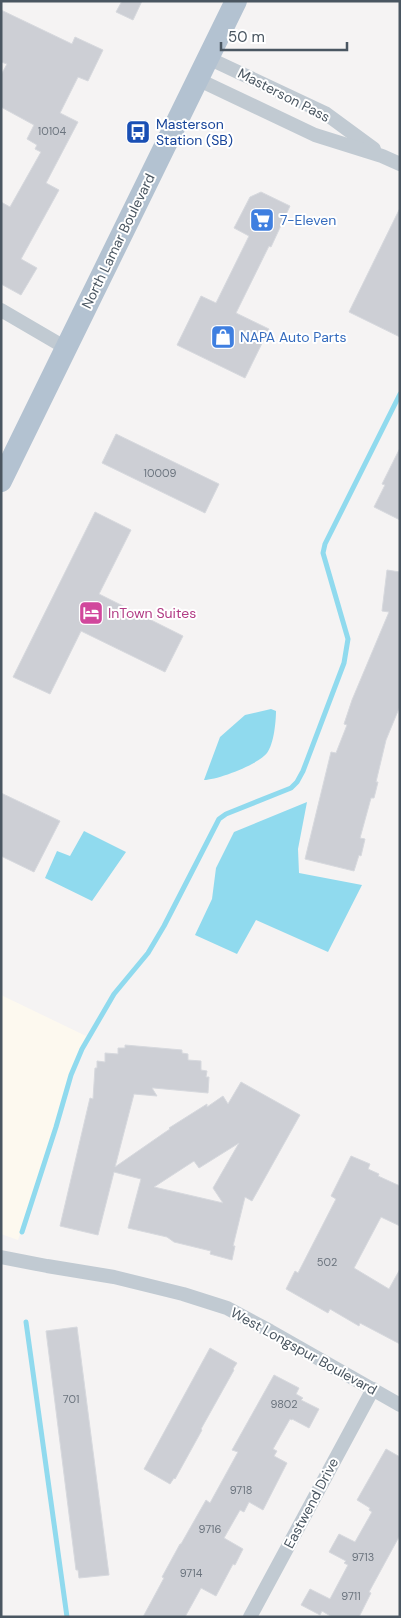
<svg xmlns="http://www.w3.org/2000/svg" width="401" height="1618" font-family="'DM Sans',sans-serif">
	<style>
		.commercial { fill: #fdf9ef }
		.water { fill: #90daee }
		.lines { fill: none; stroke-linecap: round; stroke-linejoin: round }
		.stream { stroke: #90daee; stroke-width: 5 }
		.building { fill: #cdcfd5; stroke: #d7d9de; fill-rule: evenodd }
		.street { stroke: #c1cad2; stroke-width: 14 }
		.primary { stroke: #b3c2d1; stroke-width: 22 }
		.labels { text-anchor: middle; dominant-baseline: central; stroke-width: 4; stroke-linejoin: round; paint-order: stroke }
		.number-label { font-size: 11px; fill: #6b747e }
		.street-label { font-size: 14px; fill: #4a5661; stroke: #fff }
		.transit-label { font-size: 14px; fill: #164399; stroke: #fff; text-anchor: start }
		.shop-label { font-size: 14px; fill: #366cbe; stroke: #fff; text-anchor: start }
		.hotel-label { font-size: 14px; fill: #b23c85; stroke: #fff; text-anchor: start }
	</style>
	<rect width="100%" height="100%" fill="#f5f3f3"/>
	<polygon class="commercial" points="1,995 86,1036 18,1240 1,1234"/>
	<g class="water">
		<path d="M271 709 276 711C276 721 274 744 267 753 259 764 218 780 204 780L220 737 245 715Z"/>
		<polygon points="307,802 298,849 299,873 362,885 328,952 256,920 237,954 195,935 212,899 216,868 234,832"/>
		<polygon points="84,831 126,852 92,901 45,878 57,851 70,856"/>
	</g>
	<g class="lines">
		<g class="stream">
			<polyline points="22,1232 56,1127 71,1075 82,1049 114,994 148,953 164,926 219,819 226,814 291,788 297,782 303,771 344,663 348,639 323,553 325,544 400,394"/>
			<polyline points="26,1322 67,1617"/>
		</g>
	</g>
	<g class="building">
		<polygon points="122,1 142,1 133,20 116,12"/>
		<polygon points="1,10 72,44 75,37 103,50 88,81 78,77 60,113 78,122 46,183 59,190 21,259 37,268 21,295 1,284 1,202 10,207 41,152 35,149 37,145 27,139 34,125 1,107 1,75 7,64 1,62"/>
		<polygon points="261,192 290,206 271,247 269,246 236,313 269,329 245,378 177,345 201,296 216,303 249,236 234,228 250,197"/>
		<polygon points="400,208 400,337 349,312"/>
		<polygon points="116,434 219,484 205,513 102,463"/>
		<polygon points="400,448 400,520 374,507 385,485 382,484"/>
		<polygon points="95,512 131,530 99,594 183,636 165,672 81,631 50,694 13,677"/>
		<polygon points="387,570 400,572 400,706 386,740 376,782 378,782 374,798 371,798 360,838 365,839 361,856 359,855 354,871 305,859 331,752 336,753 347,725 344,724 352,700 389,612 382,611"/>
		<polygon points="1,793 60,821 34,872 1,856"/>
		<path d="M125 1045 182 1050V1053L188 1054V1060L201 1061V1070L207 1071 206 1077H209L208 1093 154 1088H152L157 1096 134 1094 115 1167 164 1133 170 1129 169 1128 207 1104V1107L223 1096 228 1104 241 1082 300 1115 252 1201 245 1197 233 1246H235L232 1260 210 1254 211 1251 174 1242 167 1237 128 1228 141 1179 114 1172 98 1235 60 1226 90 1098 93 1099 95 1068H97V1061L105 1062V1053L118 1054V1048H125ZM239 1143 213 1188 223 1203 154 1187 194 1161 199 1168Z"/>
		<polygon points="351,1156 370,1164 368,1169 379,1174 378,1176 400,1186 400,1226 381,1217 354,1268 389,1289 400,1269 400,1344 360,1323 359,1326 330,1309 328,1313 286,1289 295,1271 298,1273 336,1199 331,1196"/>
		<polygon points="77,1327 109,1575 79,1578 78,1570 76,1570 46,1331"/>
		<polygon points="210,1348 237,1363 233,1369 234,1370 201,1429 202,1430 175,1479 174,1478 170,1484 144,1469"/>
		<polygon points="274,1375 299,1388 296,1394 303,1398 301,1400 319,1409 309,1428 292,1419 292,1420 290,1419 273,1449 277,1451 274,1456 287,1463 263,1510 249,1502 244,1512 240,1510 224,1538 243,1549 235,1565 233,1564 216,1596 201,1588 185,1617 143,1617 164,1578 162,1577 180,1544 181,1544 206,1500 210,1503 238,1452 232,1450"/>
		<polygon points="386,1449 400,1457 400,1535 369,1592 371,1593 359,1617 332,1617 322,1611 320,1615 301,1605 310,1589 330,1599 348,1565 344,1563 346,1561 329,1552 339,1534 355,1542 372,1512 369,1510 370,1508 357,1500"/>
	</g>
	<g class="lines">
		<g class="street">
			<polyline points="208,58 325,113 374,149"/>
			<polyline points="197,79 315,135 382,156 400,164"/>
			<polyline points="1,310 66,348"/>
			<polyline points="1,1257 47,1266 114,1277 183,1294 227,1308 270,1331 400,1405"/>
			<polyline points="250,1617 373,1389"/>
		</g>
		<polyline class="primary" points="1,481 236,1"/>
	</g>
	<defs>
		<symbol id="bus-square" viewBox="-11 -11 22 22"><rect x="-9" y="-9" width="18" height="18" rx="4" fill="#1a4fb4" stroke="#fff"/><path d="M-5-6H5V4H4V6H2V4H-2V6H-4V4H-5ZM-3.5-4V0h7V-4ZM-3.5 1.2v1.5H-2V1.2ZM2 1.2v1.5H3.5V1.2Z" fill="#fff"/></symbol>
		<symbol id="supermarket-square" viewBox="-11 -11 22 22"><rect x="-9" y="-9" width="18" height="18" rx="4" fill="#3f7fe0" stroke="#fff"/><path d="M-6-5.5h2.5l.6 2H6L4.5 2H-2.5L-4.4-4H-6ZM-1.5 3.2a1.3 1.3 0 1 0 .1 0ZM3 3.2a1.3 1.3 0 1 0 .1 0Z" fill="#fff"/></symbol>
		<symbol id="shop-square" viewBox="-11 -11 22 22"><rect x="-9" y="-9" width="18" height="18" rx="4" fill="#3f7fe0" stroke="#fff"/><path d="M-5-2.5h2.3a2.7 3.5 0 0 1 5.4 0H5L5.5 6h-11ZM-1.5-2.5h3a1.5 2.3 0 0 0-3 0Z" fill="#fff"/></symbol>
		<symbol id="hotel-square" viewBox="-11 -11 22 22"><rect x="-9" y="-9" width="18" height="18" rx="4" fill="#d1479c" stroke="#fff"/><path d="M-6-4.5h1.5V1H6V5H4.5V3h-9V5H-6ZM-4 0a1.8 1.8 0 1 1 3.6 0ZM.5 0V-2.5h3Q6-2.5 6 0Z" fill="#fff"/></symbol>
	</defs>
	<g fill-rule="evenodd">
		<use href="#bus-square" x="124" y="118" width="28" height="28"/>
		<use href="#supermarket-square" x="248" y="206" width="28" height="28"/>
		<use href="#shop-square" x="209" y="323" width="28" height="28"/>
		<use href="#hotel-square" x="77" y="599" width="28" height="28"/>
	</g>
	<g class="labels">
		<g class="number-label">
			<text x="52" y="131">10104</text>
			<text x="160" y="473">10009</text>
			<text x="327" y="1262">502</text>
			<text x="71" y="1399">701</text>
			<text x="284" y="1404">9802</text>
			<text x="241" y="1490">9718</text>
			<text x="210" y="1529">9716</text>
			<text x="363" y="1557">9713</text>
			<text x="191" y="1573">9714</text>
			<text x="351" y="1596">9711</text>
		</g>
		<g class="street-label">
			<text transform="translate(284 95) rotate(27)">Masterson Pass</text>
			<text transform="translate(118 241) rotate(-64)">North Lamar Boulevard</text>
			<text transform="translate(304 1351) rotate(29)">West Longspur Boulevard</text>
			<text transform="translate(311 1503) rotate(-62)">Eastwend Drive</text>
		</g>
		<g class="transit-label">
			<text x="156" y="124">Masterson<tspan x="156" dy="16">Station (SB)</tspan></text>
		</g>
		<g class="shop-label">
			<text x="280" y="220">7-Eleven</text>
			<text x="240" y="337">NAPA Auto Parts</text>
		</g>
		<g class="hotel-label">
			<text x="108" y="613">InTown Suites</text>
		</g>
	</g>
	<rect width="401" height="1618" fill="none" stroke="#4a5661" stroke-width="5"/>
	<path d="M221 42v8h126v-8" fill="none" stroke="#4a5661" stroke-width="2.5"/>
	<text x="228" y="42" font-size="15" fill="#4a5661" stroke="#ffffff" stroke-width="4" paint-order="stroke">50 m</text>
</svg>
